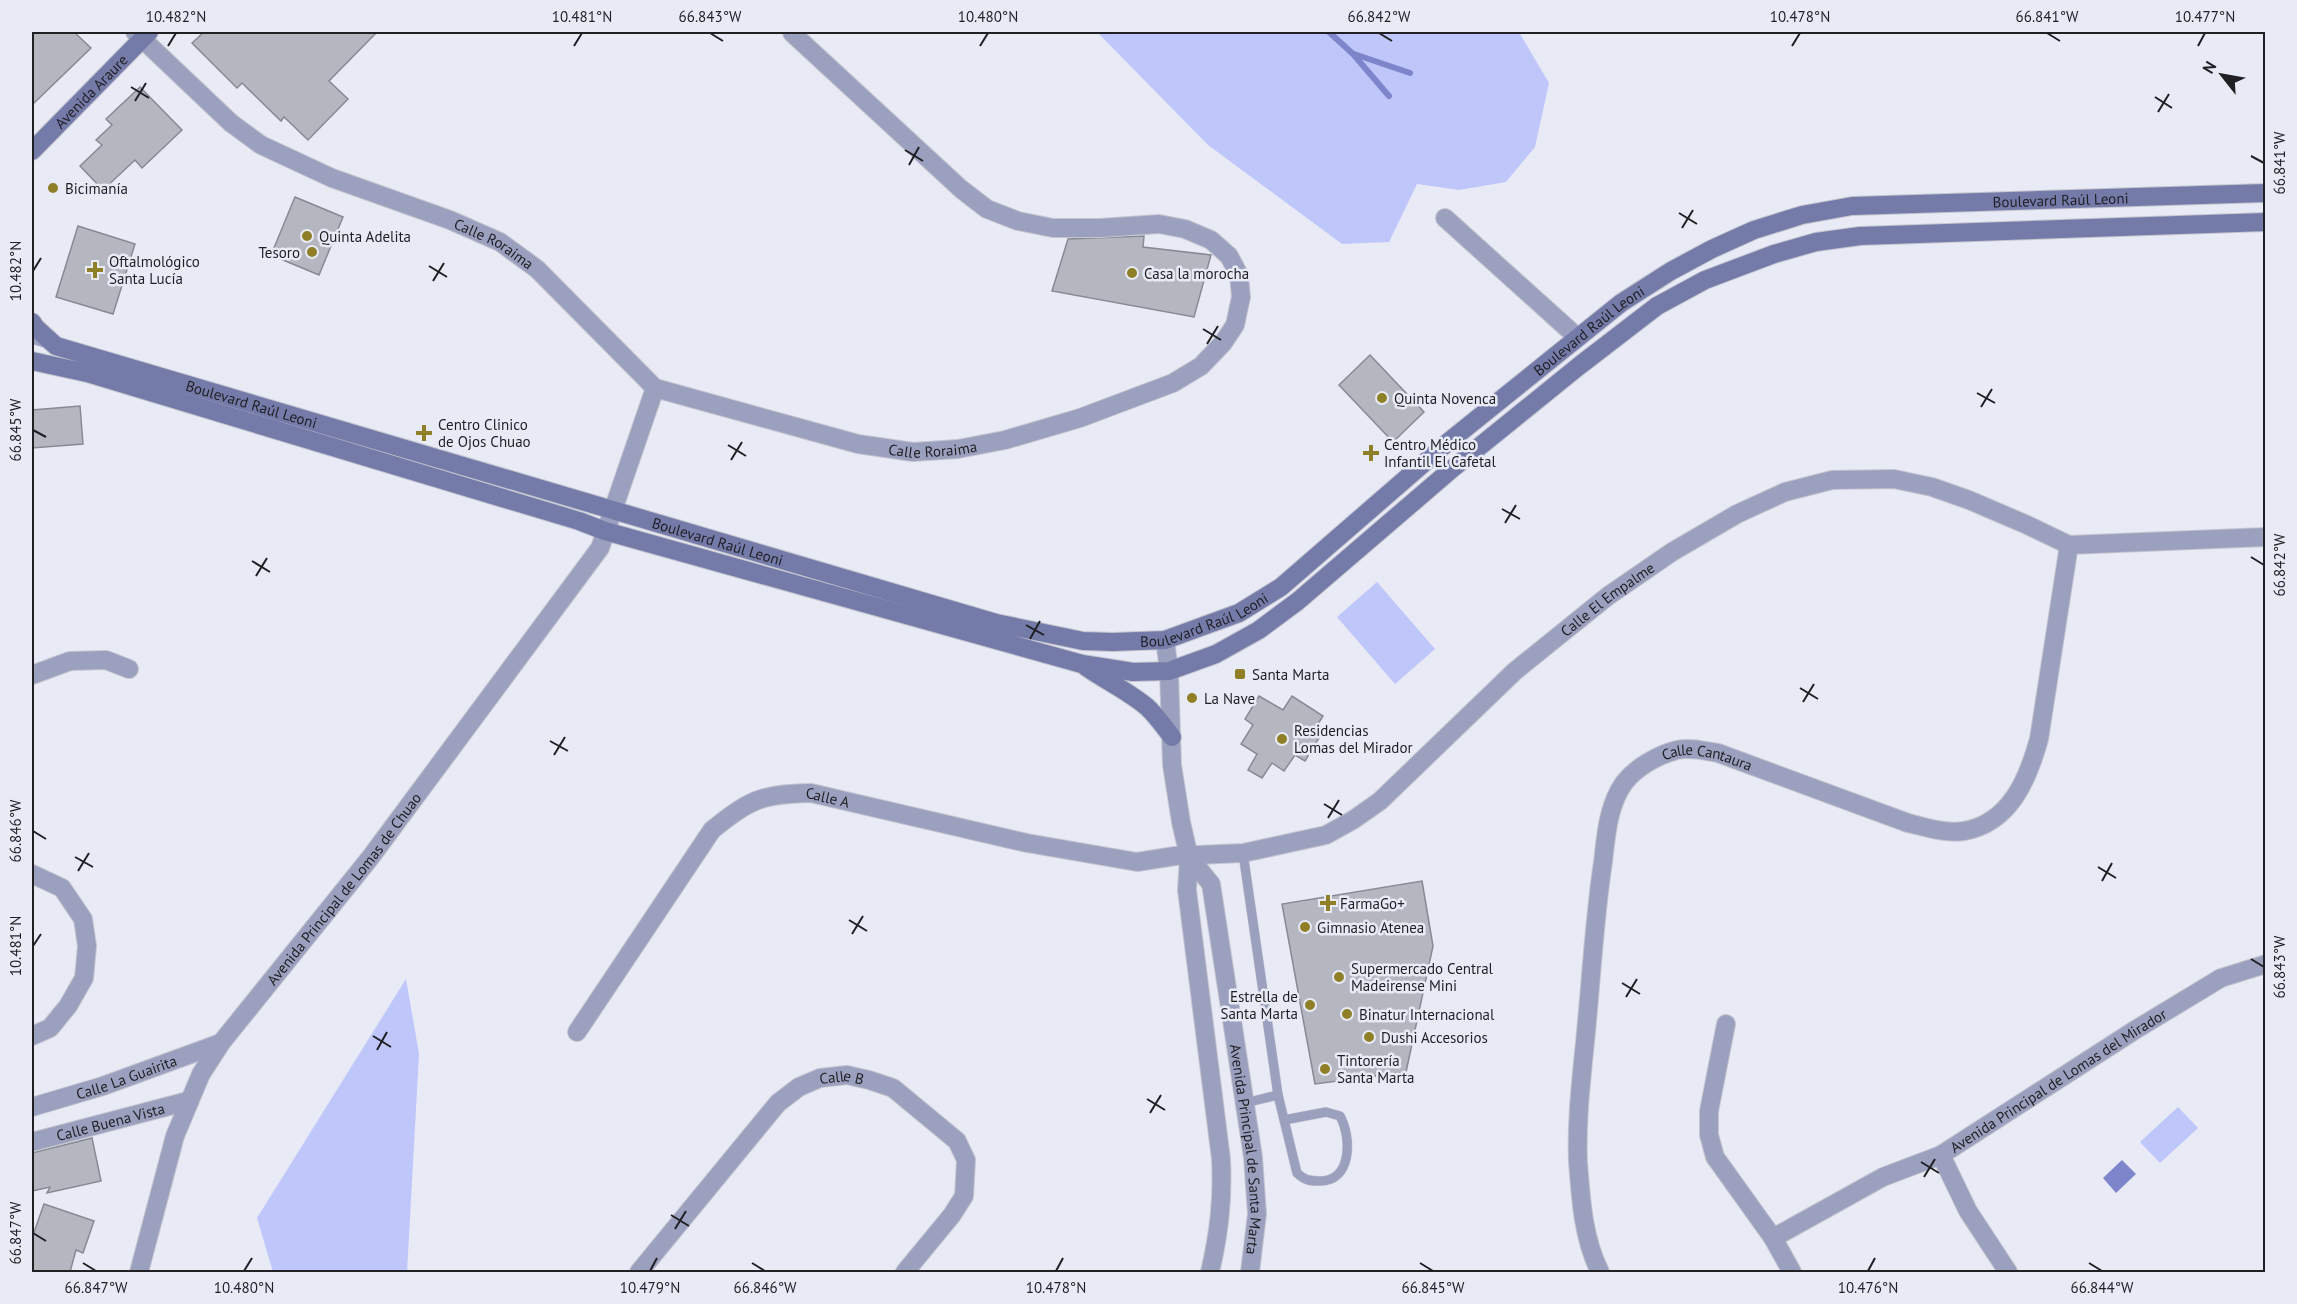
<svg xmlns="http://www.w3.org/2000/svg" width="2297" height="1304" font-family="'PT Sans',sans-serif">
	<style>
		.green { fill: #bfc6fa }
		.water { fill: #7e85ca }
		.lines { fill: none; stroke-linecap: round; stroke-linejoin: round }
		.stream { stroke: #7e85ca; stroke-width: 6 }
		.building { fill: #b4b6c0; stroke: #878993; stroke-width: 1.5 }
		.lane-casing { stroke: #c4c5cf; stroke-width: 10 }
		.street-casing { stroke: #c4c5cf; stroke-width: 20 }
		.secondary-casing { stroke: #c4c5cf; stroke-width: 20 }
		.lane { stroke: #9ba0bf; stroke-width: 9 }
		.street { stroke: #9ba0bf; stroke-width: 18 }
		.secondary { stroke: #757ba9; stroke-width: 18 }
		.ticks { fill: none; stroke: #1f1f24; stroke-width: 2 }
		.poi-dot { fill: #8f7f26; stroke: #e8eaf5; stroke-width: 2 }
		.labels { text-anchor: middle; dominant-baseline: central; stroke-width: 5; stroke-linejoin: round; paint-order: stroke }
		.street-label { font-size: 15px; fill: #1f1f24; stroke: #e8eaf5 }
		.poi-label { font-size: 15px; fill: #1f1f24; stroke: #e8eaf5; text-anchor: start }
		.neatline { fill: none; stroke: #1f1f24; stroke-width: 2 }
		.ticks-label { font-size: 15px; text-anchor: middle; fill: #1f1f24 }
	</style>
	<rect width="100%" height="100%" fill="#e8eaf5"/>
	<g class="green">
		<polygon points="1097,32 1519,32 1549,83 1535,147 1506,182 1459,190 1417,184 1389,242 1342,244 1208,145"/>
		<polygon points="1377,582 1435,649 1395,684 1337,617"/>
		<polygon points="406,979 419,1054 407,1272 273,1272 257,1218"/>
		<polygon points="2178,1107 2198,1128 2160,1163 2140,1142"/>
	</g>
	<polygon class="water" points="2122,1160 2136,1174 2116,1193 2103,1178"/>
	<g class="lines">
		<g class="stream">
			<polyline points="1329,32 1353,54 1389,96"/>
			<polyline points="1354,54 1410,73"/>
		</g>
	</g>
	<g class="building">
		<polygon points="32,32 74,32 91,48 32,105"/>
		<polygon points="204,32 377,32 329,81 348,99 308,140 284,117 281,121 242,83 237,88 192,43"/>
		<polygon points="140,87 182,130 142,168 135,160 103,190 80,166 102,145 96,140 112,125 106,119"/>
		<polygon points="295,197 343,217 319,275 271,255"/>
		<polygon points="78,226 135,244 113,314 56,297"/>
		<polygon points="1144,236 1143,247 1211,255 1194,317 1052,291 1068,239"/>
		<polygon points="1370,355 1424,412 1393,442 1339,385"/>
		<polygon points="80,406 83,444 32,448 32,410"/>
		<polygon points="1259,696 1283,710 1292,696 1323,716 1315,729 1322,733 1305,761 1295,755 1284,771 1272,763 1262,778 1248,770 1257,754 1241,744 1253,725 1245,719"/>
		<polygon points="1422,881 1433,946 1406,1072 1315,1084 1282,904"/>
		<polygon points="92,1138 101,1181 47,1193 50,1187 32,1191 32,1153"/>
		<polygon points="44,1204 94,1221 83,1253 76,1250 70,1272 32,1272 32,1238"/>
	</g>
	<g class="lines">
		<defs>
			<g id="lane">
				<polyline points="32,339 48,344"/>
				<path d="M1243 853 1278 1095 1297 1173C1304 1180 1310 1181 1319 1181 1352 1182 1352 1138 1340 1116L1326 1112 1284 1120"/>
				<polyline points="1245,1103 1278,1095"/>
			</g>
			<g id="street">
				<path id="s1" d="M135 32 231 123 261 145 332 178 450 220 500 242 537 269 655 388 858 444 913 452 958 449 1005 440 1080 418 1173 383 1201 366 1223 343 1235 325 1241 297 1239 275 1229 256 1211 240 1185 229 1159 224 1100 228H1053L1018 221 987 209 961 189 792 33"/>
				<polyline points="1445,218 1577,337"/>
				<path d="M1165 640 1169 671 1172 765 1181 822 1189 857 1187 890 1221 1159C1223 1200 1219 1233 1210 1272"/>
				<polyline points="32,675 70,661 106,660 129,669"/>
				<path id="s2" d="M1189 857 1211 884 1253 1157 1257 1214 1250 1272"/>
				<polyline points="32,874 62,888 83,919 87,946 84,978 68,1006 50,1028 32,1036"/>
				<polyline points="1726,1024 1709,1111 1709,1135 1715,1157 1773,1238 1792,1272"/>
				<path id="s3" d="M577 1032 712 830C751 799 761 794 811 793L1027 843 1137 862 1175 856 1243 853 1326 835 1353 820 1380 801 1515 671 1608 596 1672 552 1737 514 1785 492 1832 480 1894 479 1932 487 1969 500 2025 524 2069 545 2266 537"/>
				<path id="s4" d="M32 1107 103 1086 221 1043"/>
				<path id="s5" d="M32 1142 188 1101"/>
				<polyline points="1773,1238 1883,1177 1941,1155"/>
				<path id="s6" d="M139 1272 175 1136 201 1074 221 1043 370 858 600 548 655 388"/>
				<path id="s7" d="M639 1272 778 1103 799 1087 820 1078 847 1075 869 1080 893 1088 957 1141 966 1160 964 1196 952 1215 905 1272"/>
				<path id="s8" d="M1600 1272C1583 1238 1581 1200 1578 1162 1576 1115 1583 1067 1587 1021 1592 968 1595 914 1603 862 1606 836 1608 805 1624 783 1636 767 1658 755 1677 750 1690 747 1705 751 1718 753L1908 823C1926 827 1945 834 1964 831 2010 823 2028 779 2039 739L2069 545"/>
				<path id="s9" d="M2008 1272 1968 1211 1941 1155 2135 1030 2221 978 2266 964"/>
			</g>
			<g id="secondary">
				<path id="s10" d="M32 151 149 32"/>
				<path id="s11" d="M32 322 36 328 56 346 996 623 1083 641 1113 642 1165 640 1239 613 1281 587 1447 443 1621 303 1671 271 1712 249 1754 230 1802 215 1852 206 2266 193"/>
				<polyline points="32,361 87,373 579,521 605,531 1082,664 1133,672 1169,671 1216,654 1259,630 1298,601 1453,468 1579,366 1657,306 1705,280 1774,254 1816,242 1860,236 2266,222"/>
				<path d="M1086 667C1106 681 1128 691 1147 707 1157 716 1164 727 1172 737"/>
			</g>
		</defs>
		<use href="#lane" class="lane-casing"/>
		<use href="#street" class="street-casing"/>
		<use href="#secondary" class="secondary-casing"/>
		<use href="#lane" class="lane"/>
		<use href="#street" class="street"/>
		<use href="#secondary" class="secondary"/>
	</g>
	<path class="ticks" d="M710 33 723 41M1379 33 1392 41M2047 33 2060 41M168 46 176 33M574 46 582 33M980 46 988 33M1792 46 1800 33M2198 46 2205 33M131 87 149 98M2155 97 2172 108M135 101 146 83M2158 112 2169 94M905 150 923 161M2251 156 2264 163M909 165 919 147M1679 213 1697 224M1682 228 1693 210M429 266 447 277M33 271 41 258M433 281 444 263M1203 329 1221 340M1207 344 1218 326M1977 393 1995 403M1981 407 1992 389M33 430 46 437M728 445 746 456M731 460 742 442M1502 509 1520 519M1505 523 1516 505M2251 557 2264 565M252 561 270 572M256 576 267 558M1026 625 1044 635M1030 639 1040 621M1800 688 1818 699M1803 702 1814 684M550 741 568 751M554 755 565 737M1324 804 1342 815M1328 818 1339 800M33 831 46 839M75 857 93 867M2098 867 2116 878M78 871 89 853M2102 881 2112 863M849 920 867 931M852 934 863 916M33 946 41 934M2251 959 2264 967M1622 983 1640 994M1626 997 1637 979M373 1036 391 1047M377 1050 387 1032M1147 1099 1165 1110M1150 1113 1161 1095M1921 1162 1939 1173M1924 1177 1935 1159M671 1215 689 1226M675 1229 686 1211M33 1233 46 1241M83 1263 96 1271M752 1263 765 1271M1420 1263 1433 1271M2089 1263 2102 1271M244 1271 252 1258M650 1271 657 1258M1056 1271 1063 1258M1868 1271 1875 1258"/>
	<g class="poi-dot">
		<circle cx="53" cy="188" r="6"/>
		<circle cx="307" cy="236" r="6"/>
		<circle cx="312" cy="252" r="6"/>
		<path d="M92 261h6v6h6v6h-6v6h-6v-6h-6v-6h6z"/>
		<circle cx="1132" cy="273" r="6"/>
		<circle cx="1382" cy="398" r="6"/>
		<path d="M421 424h6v6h6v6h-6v6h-6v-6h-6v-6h6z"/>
		<path d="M1368 444h6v6h6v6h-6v6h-6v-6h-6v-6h6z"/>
		<rect x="1234" y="668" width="12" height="12" rx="3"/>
		<circle cx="1192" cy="698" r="6"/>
		<circle cx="1282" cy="739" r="6"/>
		<path d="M1325 894h6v6h6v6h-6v6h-6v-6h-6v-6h6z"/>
		<circle cx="1305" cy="927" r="6"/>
		<circle cx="1339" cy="977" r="6"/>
		<circle cx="1310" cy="1005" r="6"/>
		<circle cx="1347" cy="1014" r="6"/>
		<circle cx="1369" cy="1037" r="6"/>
		<circle cx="1325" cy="1069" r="6"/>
	</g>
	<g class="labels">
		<g class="street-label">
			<text stroke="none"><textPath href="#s10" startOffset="84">Avenida Araure</textPath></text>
			<text stroke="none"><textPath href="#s11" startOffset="2218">Boulevard Raúl Leoni</textPath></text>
			<text stroke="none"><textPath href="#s1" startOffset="423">Calle Roraima</textPath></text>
			<text stroke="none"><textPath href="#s11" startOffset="1714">Boulevard Raúl Leoni</textPath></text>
			<text stroke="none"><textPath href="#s11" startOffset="238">Boulevard Raúl Leoni</textPath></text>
			<text stroke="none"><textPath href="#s1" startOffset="927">Calle Roraima</textPath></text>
			<text stroke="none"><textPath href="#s11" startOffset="724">Boulevard Raúl Leoni</textPath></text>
			<text stroke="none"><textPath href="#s3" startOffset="1245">Calle El Empalme</textPath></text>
			<text stroke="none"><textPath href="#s11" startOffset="1228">Boulevard Raúl Leoni</textPath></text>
			<text stroke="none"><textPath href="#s8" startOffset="591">Calle Cantaura</textPath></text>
			<text stroke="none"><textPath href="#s3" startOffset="369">Calle A</textPath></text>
			<text stroke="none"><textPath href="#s6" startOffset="442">Avenida Principal de Lomas de Chuao</textPath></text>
			<text stroke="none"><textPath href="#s4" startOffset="99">Calle La Guairita</textPath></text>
			<text stroke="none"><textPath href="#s9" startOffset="274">Avenida Principal de Lomas del Mirador</textPath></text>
			<text stroke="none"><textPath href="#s7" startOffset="290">Calle B</textPath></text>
			<text stroke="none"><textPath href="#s5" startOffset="81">Calle Buena Vista</textPath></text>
			<text stroke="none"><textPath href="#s2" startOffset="303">Avenida Principal de Santa Marta</textPath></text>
		</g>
		<g class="poi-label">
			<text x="65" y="188">Bicimanía</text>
			<text x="319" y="236">Quinta Adelita</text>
			<text x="300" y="252" text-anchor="end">Tesoro</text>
			<text x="109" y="261">Oftalmológico<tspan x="109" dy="17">Santa Lucía</tspan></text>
			<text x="1144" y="273">Casa la morocha</text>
			<text x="1394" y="398">Quinta Novenca</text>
			<text x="438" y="424">Centro Clinico<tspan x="438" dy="17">de Ojos Chuao</tspan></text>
			<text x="1384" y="444">Centro Médico<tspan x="1384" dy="17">Infantil El Cafetal</tspan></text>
			<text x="1252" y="674">Santa Marta</text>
			<text x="1204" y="698">La Nave</text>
			<text x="1294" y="730">Residencias<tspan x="1294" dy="17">Lomas del Mirador</tspan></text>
			<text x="1340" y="903">FarmaGo+</text>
			<text x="1317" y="927">Gimnasio Atenea</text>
			<text x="1351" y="968">Supermercado Central<tspan x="1351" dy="17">Madeirense Mini</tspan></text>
			<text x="1298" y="996" text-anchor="end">Estrella de<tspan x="1298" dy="17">Santa Marta</tspan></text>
			<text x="1359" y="1014">Binatur Internacional</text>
			<text x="1381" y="1037">Dushi Accesorios</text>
			<text x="1337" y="1060">Tintorería<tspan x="1337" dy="17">Santa Marta</tspan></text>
		</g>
	</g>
	<rect width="2297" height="1304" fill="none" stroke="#e8eaf5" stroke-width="66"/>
	<g transform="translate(2222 75) rotate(301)" stroke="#e8eaf5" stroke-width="4.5" paint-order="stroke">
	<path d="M0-4.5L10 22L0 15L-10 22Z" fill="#1f1f24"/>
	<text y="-9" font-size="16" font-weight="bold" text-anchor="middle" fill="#1f1f24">N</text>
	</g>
	<rect x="33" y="33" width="2231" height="1238" class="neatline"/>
	<g class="ticks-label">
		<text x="176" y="22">10.482°N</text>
		<text x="582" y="22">10.481°N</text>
		<text x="710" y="22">66.843°W</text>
		<text x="988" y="22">10.480°N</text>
		<text x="1379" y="22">66.842°W</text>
		<text x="1800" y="22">10.478°N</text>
		<text x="2047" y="22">66.841°W</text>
		<text x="2205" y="22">10.477°N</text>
		<text transform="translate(2280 163) rotate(-90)" y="5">66.841°W</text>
		<text transform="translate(16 271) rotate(-90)" y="5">10.482°N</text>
		<text transform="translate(16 430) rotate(-90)" y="5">66.845°W</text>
		<text transform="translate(2280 565) rotate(-90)" y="5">66.842°W</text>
		<text transform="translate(16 831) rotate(-90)" y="5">66.846°W</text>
		<text transform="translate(16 946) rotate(-90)" y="5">10.481°N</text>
		<text transform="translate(2280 967) rotate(-90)" y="5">66.843°W</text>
		<text transform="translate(16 1233) rotate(-90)" y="5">66.847°W</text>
		<text x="96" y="1293">66.847°W</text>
		<text x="244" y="1293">10.480°N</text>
		<text x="650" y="1293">10.479°N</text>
		<text x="765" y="1293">66.846°W</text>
		<text x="1056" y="1293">10.478°N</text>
		<text x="1433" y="1293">66.845°W</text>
		<text x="1868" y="1293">10.476°N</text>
		<text x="2102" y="1293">66.844°W</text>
	</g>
</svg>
